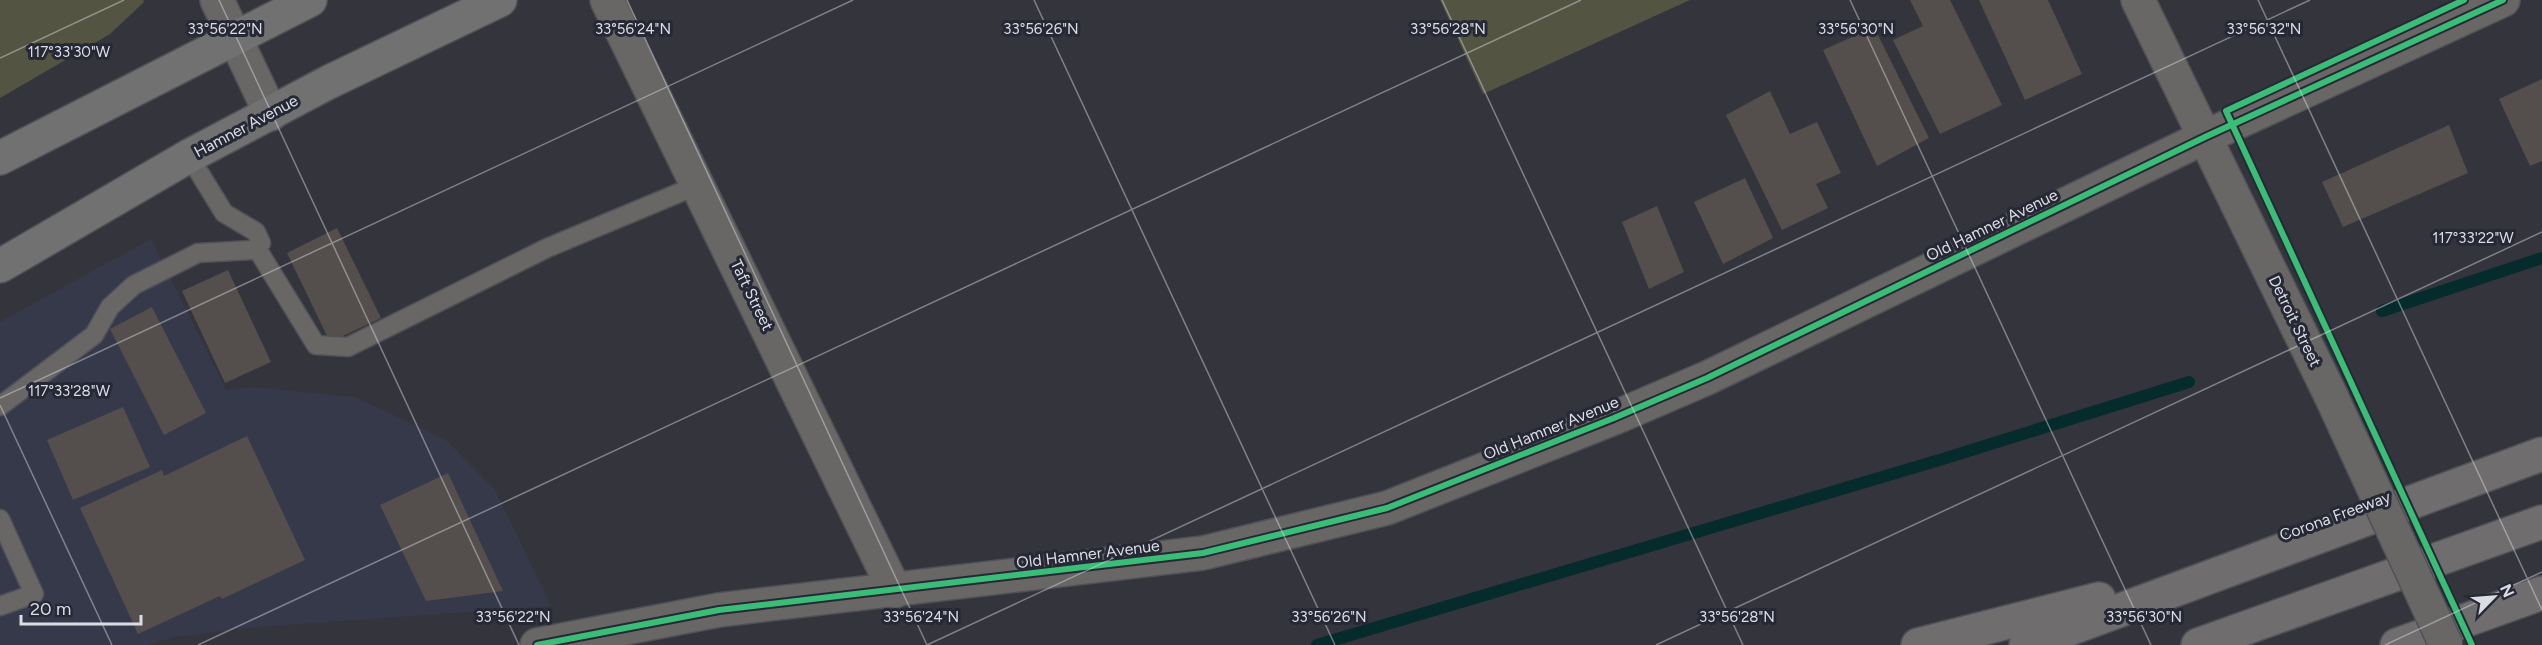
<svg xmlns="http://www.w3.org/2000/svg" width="2542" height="645" font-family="Figtree,sans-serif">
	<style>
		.built { fill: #36394a }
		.green { fill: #535542 }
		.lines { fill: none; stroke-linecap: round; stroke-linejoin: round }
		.stream { stroke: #052b2d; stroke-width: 12 }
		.building { fill: #544e4c }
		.service-casing { stroke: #505156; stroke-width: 21 }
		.minor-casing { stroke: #505156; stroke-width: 36 }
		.primary-casing { stroke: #505156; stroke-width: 36 }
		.motorway-casing { stroke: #505156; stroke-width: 36 }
		.service { stroke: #696766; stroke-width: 18 }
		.minor { stroke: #696766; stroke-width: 33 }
		.primary { stroke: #727172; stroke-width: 33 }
		.motorway { stroke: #706d6f; stroke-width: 33 }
		.minor-bridge-casing { stroke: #505156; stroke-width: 36; stroke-linecap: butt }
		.minor-bridge { stroke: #696766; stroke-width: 33 }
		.cycleway-casing { stroke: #262935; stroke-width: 10 }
		.cycleway { stroke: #3abd76; stroke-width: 6 }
		.ticks { fill: none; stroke: #dbdde5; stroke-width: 1.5; stroke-opacity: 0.45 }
		.labels { text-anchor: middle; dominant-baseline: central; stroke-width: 6; stroke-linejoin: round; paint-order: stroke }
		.street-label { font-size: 16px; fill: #dbdde5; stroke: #262935 }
		.ticks-label { font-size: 15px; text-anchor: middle; fill: #dbdde5; stroke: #262935; stroke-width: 6; stroke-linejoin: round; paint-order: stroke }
	</style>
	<rect width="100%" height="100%" fill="#34353c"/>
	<polygon class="built" points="151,239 226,390 251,387 355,397 446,440 495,490 551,606 256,627 175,637 147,645 0,645 0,322"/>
	<g class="green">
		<polygon points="0,0 143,0 144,2 110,34 0,98"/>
		<polygon points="1440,0 1690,0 1483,94"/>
	</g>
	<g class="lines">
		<g class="stream">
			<polyline points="2382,311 2542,258"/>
			<polyline points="1317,645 1946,458 2189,382"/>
		</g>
	</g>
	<g class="building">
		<polygon points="1910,0 1950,0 2002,105 1940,134 1893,40 1923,26"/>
		<polygon points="1979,0 2048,0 2082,74 2025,100"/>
		<polygon points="1874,27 1929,138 1877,166 1823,50"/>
		<polygon points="2542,79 2542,161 2530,166 2499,99"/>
		<polygon points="1770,91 1790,134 1817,122 1841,173 1816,184 1828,208 1782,230 1726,115"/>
		<polygon points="2449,125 2468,173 2343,227 2322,182"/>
		<polygon points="1745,178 1773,238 1723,264 1694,202"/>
		<polygon points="1657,206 1684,272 1649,289 1622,222"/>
		<polygon points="337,228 381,318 330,342 287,253"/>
		<polygon points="228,270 271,362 225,383 182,291"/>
		<polygon points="152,307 206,413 164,435 110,329"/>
		<polygon points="123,407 150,467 73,500 47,440"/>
		<polygon points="247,436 305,560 222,599 220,596 138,634 80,508 162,470 164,476"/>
		<polygon points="448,473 503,591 426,601 380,505"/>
	</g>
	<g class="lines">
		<defs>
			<g id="service">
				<polyline points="256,247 316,345 348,347 547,248 698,185"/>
				<polyline points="0,406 94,335 110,307 134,285 198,253 253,250 261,243 256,232 224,213 189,156"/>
				<polyline points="0,519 34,594 0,606"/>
			</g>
			<g id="minor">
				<polyline points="217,0 271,114"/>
				<polyline points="607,0 895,591"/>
				<polyline points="2138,0 2331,396"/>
				<polyline points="537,645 719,610 1203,553 1387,508 1614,418 1707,378 2205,137 2503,0"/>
			</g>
			<g id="primary">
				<polyline points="0,158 310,0"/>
				<polyline points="0,266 189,156 329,82 500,0"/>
			</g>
			<g id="motorway">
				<polyline points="1918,645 2099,599"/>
				<polyline points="2026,645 2542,454"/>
				<polyline points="2198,645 2542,522"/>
				<polyline points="2397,645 2542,593"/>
			</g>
		</defs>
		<use href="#service" class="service-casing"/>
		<use href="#minor" class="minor-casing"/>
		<use href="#primary" class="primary-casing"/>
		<use href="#motorway" class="motorway-casing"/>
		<use href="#service" class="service"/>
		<use href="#minor" class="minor"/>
		<use href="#primary" class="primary"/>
		<use href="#motorway" class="motorway"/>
		<defs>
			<polyline id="minor-bridge" points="2331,396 2446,645"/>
		</defs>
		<use href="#minor-bridge" class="minor-bridge-casing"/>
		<use href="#minor-bridge" class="minor-bridge"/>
		<defs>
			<g id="cycleway">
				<polyline points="2464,0 2226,111 2472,645"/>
				<polyline points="537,645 719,610 1203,553 1387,508 1614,418 1707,378 2205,137 2503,0"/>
			</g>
		</defs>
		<use href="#cycleway" class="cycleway-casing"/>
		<use href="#cycleway" class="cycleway"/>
	</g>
	<path class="ticks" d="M219 0 519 645M627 0 927 645M1034 0 1335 645M1442 0 1743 645M1850 0 2151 645M2258 0 2542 610M0 58 124 0M0 398 853 0M0 405 112 645M198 645 1581 0M927 645 2310 0M1656 645 2542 232M2385 645 2542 572"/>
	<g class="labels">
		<g class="street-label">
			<text transform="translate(246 126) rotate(-28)">Hamner Avenue</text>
			<text transform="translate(1992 225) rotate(-26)">Old Hamner Avenue</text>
			<text transform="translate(752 295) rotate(64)">Taft Street</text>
			<text transform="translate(2295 321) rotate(64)">Detroit Street</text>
			<text transform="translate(1551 428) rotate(-22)">Old Hamner Avenue</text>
			<text transform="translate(2335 516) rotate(-20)">Corona Freeway</text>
			<text transform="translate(1088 554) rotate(-7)">Old Hamner Avenue</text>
		</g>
	</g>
	<g class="ticks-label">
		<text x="225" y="34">33°56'22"N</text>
		<text x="633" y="34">33°56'24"N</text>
		<text x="1041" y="34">33°56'26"N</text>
		<text x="1448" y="34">33°56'28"N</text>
		<text x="1856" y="34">33°56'30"N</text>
		<text x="2264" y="34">33°56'32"N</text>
		<text x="69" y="57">117°33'30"W</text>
		<text x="2473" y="243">117°33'22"W</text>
		<text x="69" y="396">117°33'28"W</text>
		<text x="513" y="622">33°56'22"N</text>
		<text x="921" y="622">33°56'24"N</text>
		<text x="1329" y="622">33°56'26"N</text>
		<text x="1737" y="622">33°56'28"N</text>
		<text x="2144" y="622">33°56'30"N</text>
	</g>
	<g transform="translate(2494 597) rotate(65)" stroke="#262935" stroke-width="4.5" paint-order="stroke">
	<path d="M0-4.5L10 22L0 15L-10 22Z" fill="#dbdde5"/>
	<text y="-9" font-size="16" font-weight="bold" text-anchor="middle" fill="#dbdde5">N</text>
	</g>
	<path d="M21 615v9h120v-9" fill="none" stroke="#dbdde5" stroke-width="3"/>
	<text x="30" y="615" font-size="18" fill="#dbdde5" stroke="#262935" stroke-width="4.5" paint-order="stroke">20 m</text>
</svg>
